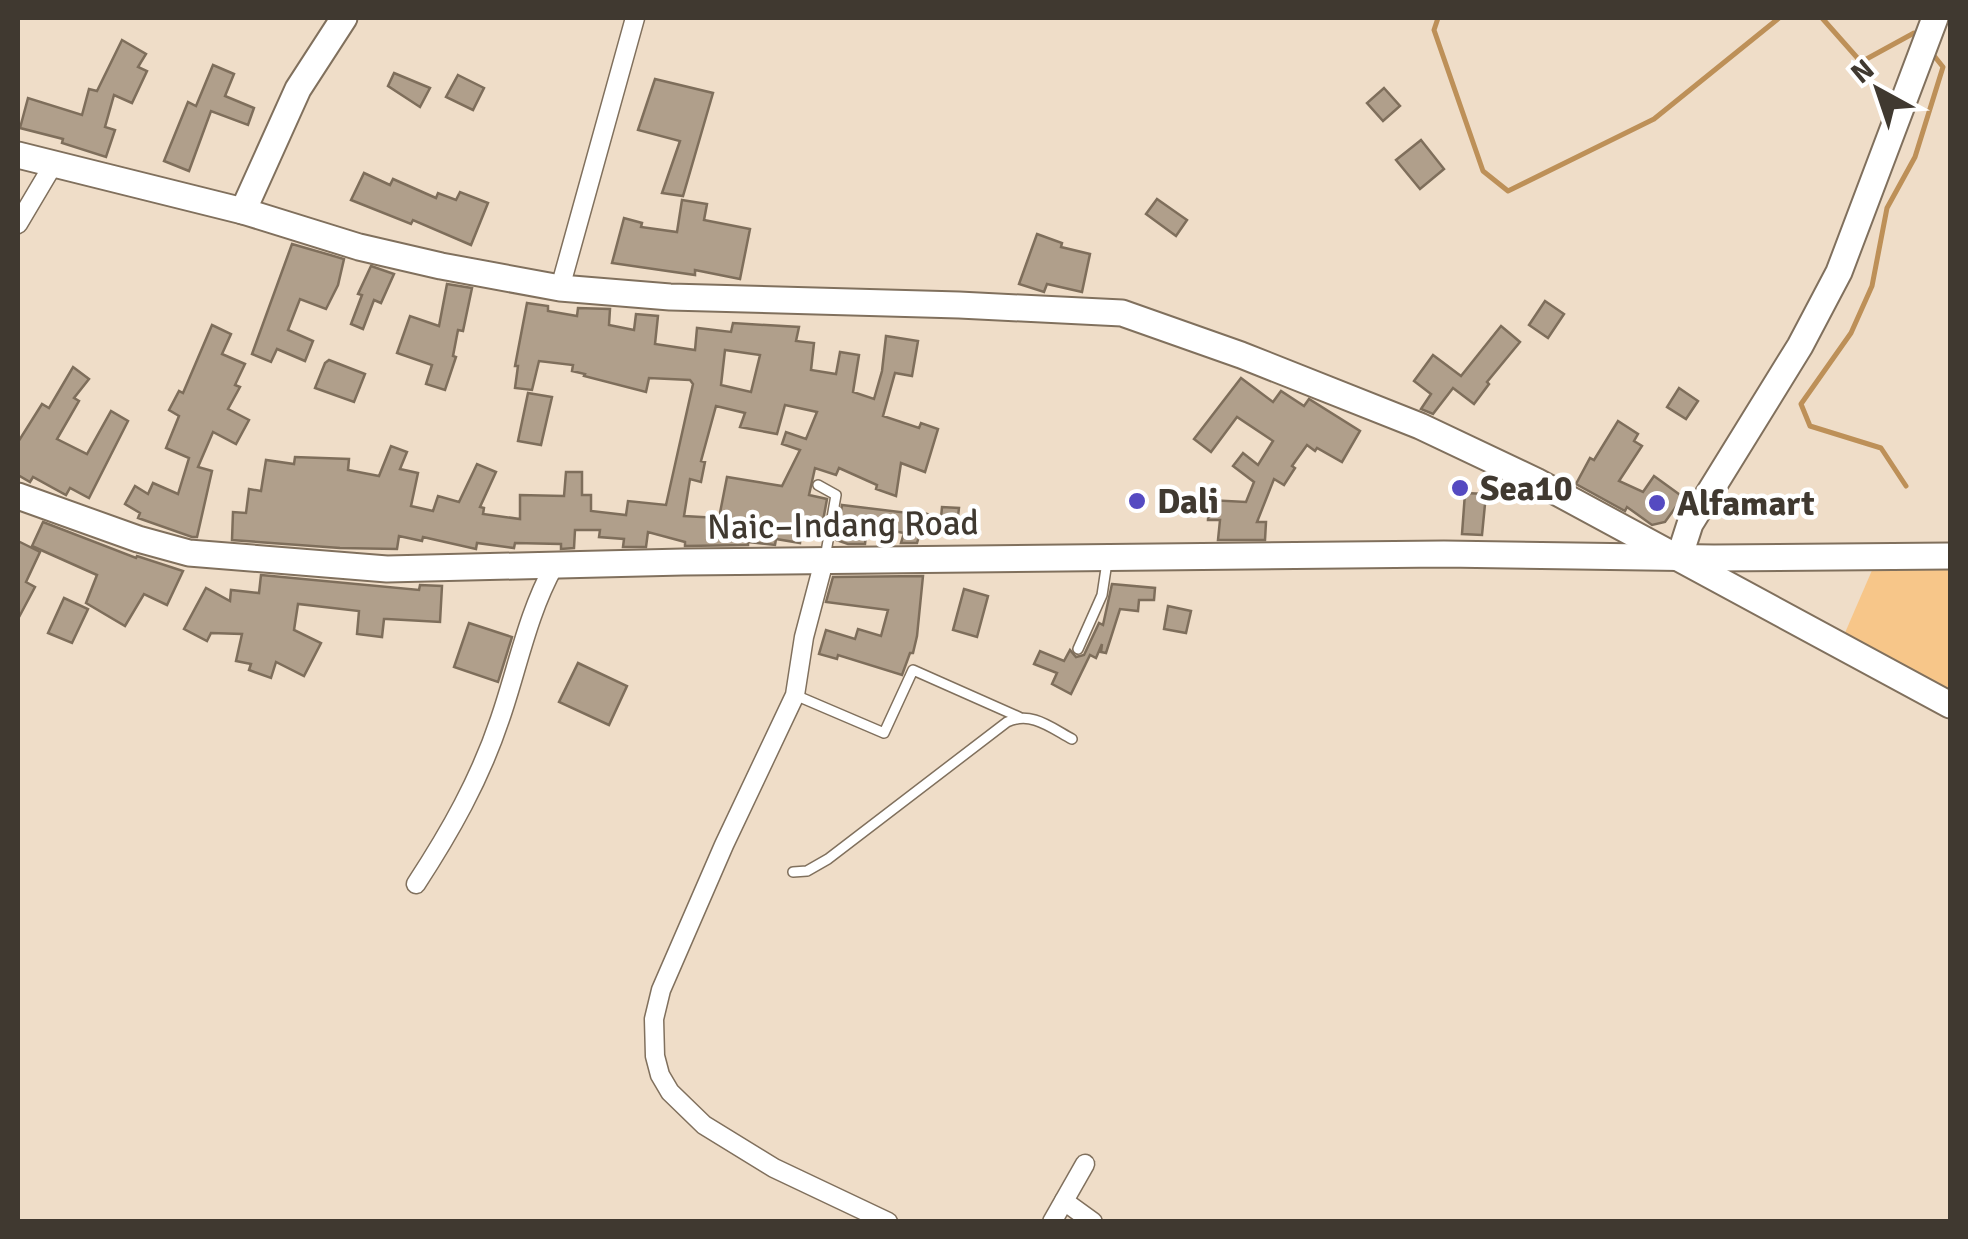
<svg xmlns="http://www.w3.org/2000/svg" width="1968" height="1239" font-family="Signika,sans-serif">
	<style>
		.green { fill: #f7c689 }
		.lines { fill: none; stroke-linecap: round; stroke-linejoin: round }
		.stream { stroke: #bd9058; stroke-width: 5 }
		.building { fill: #b09f8b; stroke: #7e6e5b; stroke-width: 2.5; fill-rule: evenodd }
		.lane-casing { stroke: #80705d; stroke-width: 12 }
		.street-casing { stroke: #80705d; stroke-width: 21 }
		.secondary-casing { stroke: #80705d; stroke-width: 29 }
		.lane { stroke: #fff; stroke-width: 9 }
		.street { stroke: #fff; stroke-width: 18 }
		.secondary { stroke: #fff; stroke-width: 25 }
		.poi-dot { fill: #554ac1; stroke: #fff; stroke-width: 4 }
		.labels { text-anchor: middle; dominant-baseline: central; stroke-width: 9; stroke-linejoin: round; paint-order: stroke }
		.poi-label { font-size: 35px; font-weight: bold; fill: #403930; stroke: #fff; text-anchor: start }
		.street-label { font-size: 35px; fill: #403930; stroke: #fff }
	</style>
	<rect width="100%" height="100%" fill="#efddc8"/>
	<polygon class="green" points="1950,563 1950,694 1841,642 1873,568"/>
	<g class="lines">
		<g class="stream">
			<polyline points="1438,18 1434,30 1483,171 1508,191 1654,119 1779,18"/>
			<polyline points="1822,18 1861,62 1914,33"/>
			<polyline points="1906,486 1881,448 1810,426 1801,404 1851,333 1872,286 1887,208 1915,157 1943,67 1935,57"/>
		</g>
	</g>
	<g class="building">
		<polygon points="122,40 146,54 138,67 147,71 132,103 114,95 105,127 115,130 106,157 62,143 63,139 20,128 28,98 82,115 89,89 97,91"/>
		<polygon points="213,65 234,74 225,96 254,108 248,125 211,111 189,171 164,161 188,102 196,106"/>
		<polygon points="394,73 430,88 420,107 388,86"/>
		<polygon points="458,75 484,88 473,110 446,97"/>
		<polygon points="655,79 713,93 683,196 662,193 680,141 638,130"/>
		<polygon points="1384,88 1400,106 1383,121 1367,103"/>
		<polygon points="1421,140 1444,169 1420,189 1396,160"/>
		<polygon points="364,173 390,185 393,179 436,198 438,193 456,200 460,192 488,203 471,245 413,220 411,224 351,200"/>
		<polygon points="1157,199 1187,220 1176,236 1146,214"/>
		<polygon points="682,200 707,204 704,220 750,229 740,279 695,270 695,275 612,263 624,218 642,223 641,227 677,232"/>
		<polygon points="1037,234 1062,243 1061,247 1090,254 1082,292 1047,284 1044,292 1019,284"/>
		<polygon points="292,244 344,259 338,285 326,309 300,299 288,330 313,341 305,361 277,349 271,362 252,354"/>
		<polygon points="371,266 394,274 381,303 374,300 363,329 351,324 362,295 358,294"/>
		<polygon points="447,284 472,288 463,331 458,330 453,356 456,357 445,390 426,384 432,365 397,353 410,316 439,326"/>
		<polygon points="1545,301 1564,314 1548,338 1529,325"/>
		<path d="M527 303 548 306V311L577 316 578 308 610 309 609 325 634 330 636 314 658 316 655 344 695 350 697 328 731 332 733 323 799 327 796 341 814 343 811 370 836 374 840 352 859 355 853 392 874 399 882 371 886 336 918 341 912 376 895 373 883 416 919 428 921 423 938 429 925 472 901 463 896 496 876 489 877 485 839 468 836 475 815 468 809 495 827 499 820 537 801 534 800 543 776 539 775 545 748 542V545L685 546V542L648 532 646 547H623L624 539 599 537 600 530H575L574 548 561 549V544L515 543 514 548 477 543 476 549 423 537 422 541 399 536 397 549 340 548 232 540 233 512 246 513 249 489 261 491 266 460 294 464 295 457 349 459 348 470 379 476 391 446 407 452 400 469 418 473 411 506 433 511 438 496 459 502 477 464 496 472 480 507 484 508 483 514 520 519V495L564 496 566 472H582V495H591V511L626 515 628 501 666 505 693 384 690 380 649 378 646 392 584 376 585 374 572 371 573 365 539 361 532 390 515 388 518 366H515ZM725 350 760 355 751 392 721 385ZM785 405 817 412 806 439 786 432 782 444 800 450 782 486 727 477 719 518 684 516 690 479 701 482 705 462 701 461 716 406 745 413 740 427 777 434Z"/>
		<polygon points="212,325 231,334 222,354 245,364 235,385 240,387 228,409 249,420 236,444 213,432 198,467 212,471 197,537 192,537 138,518 140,513 125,504 135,486 148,494 153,483 178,494 189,458 166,448 179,416 169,410 179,391 183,393"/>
		<polygon points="1501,326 1520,342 1487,382 1489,384 1474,404 1453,388 1433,414 1421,409 1431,394 1414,381 1433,355 1461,376"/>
		<polygon points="329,360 365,374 354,402 315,388 325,363"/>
		<polygon points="73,367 89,379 74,398 79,401 57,439 87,454 111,411 128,421 89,498 70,488 66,495 33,477 30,482 18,475 18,442 42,404 49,408"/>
		<polygon points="1241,378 1273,402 1281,391 1304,406 1309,399 1360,431 1342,462 1317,448 1315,451 1307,445 1292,466 1295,468 1284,485 1274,479 1257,522 1266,522 1265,540 1218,540 1220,520 1208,520 1209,500 1246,502 1254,482 1233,466 1243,453 1258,465 1273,441 1237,417 1211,452 1194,439"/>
		<polygon points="1679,388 1698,401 1686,419 1667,407"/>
		<polygon points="528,393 552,397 541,445 518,441"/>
		<polygon points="1618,421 1638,434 1634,441 1642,446 1619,481 1643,492 1654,476 1683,497 1665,522 1652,525 1627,507 1625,511 1576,484 1590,458 1594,460"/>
		<polygon points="1465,493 1486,494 1482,535 1462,534"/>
		<polygon points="842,505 916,514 917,511 941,518 942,507 959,508 956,533 921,530 917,543 901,543 904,533 867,526 865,544 848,544 836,540"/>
		<polygon points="43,522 136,558 137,556 183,571 167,605 144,594 125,626 86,603 97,575 32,546"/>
		<polygon points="18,541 40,552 26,582 35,587 18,619"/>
		<polygon points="261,575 419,590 420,585 442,586 440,622 387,619 384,619 382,637 357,634 359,611 298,604 294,630 321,643 304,676 276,662 271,678 249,670 251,664 236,661 242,634 211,633 207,641 184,629 206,588 230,601 231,590 259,593"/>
		<polygon points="923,576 917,636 913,653 910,653 902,675 838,655 837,659 819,654 826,630 855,639 858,629 881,636 888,610 826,602 833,577"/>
		<polygon points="1112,584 1155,588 1154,600 1139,600 1138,611 1120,609 1106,653 1101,652 1102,644 1096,658 1090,655 1071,694 1052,684 1057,673 1034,664 1040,651 1064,661 1070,650 1076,657 1084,655 1099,623 1103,625"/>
		<polygon points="964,589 988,596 977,637 953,630"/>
		<polygon points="64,598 88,609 72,643 48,633"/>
		<polygon points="1168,606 1191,611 1186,633 1164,629"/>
		<polygon points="469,623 512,637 498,682 454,667"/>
		<polygon points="578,663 627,686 609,725 559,702"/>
	</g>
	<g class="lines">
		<defs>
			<g id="lane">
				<polyline points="818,485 836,495 825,558"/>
				<polyline points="1078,649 1102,595 1107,562"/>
				<polyline points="795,695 884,733 913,670 1019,717"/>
				<path d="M793 872 807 871 828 859 1007 722C1031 711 1050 727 1072 739"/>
			</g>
			<g id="street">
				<polyline points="18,224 53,165"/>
				<polyline points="560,288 635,18"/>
				<polyline points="824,561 804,637 795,695 724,845 661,990 654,1019 655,1056 660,1075 670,1092 704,1125 774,1168 888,1222"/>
				<path d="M416 884C450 832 480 779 500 719 518 667 527 615 554 566"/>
				<polyline points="1064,1201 1093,1222"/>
				<polyline points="1052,1222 1085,1164"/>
			</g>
			<g id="secondary">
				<polyline points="18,155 243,211 359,247 441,266 560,288 670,297 959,305 1122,313 1241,355 1420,426 1536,481 1950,705"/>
				<polyline points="243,211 298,89 344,18"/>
				<polyline points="18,496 138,539 189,553 387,569 683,562 1444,554 1714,558 1950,556"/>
				<polyline points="1679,558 1690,524 1800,346 1839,272 1935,18"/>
			</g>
		</defs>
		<use href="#lane" class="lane-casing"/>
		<use href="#street" class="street-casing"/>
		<use href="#secondary" class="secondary-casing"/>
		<use href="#lane" class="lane"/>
		<use href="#street" class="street"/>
		<use href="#secondary" class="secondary"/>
	</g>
	<g class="poi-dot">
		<circle cx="1460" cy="488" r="10"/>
		<circle cx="1137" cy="501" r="10"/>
		<circle cx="1657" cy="503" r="10"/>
	</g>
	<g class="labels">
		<g class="poi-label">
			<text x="1480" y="488">Sea10</text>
			<text x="1157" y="501">Dali</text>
			<text x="1677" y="503">Alfamart</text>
		</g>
		<g class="street-label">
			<text transform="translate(843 525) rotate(-1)">Naic–Indang Road</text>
		</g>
	</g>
	<rect width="1968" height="1239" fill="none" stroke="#403930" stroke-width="40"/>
	<g transform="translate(1878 90) rotate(320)" stroke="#ffffff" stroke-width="8" paint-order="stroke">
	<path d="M0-8L18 38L0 25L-18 38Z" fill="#403930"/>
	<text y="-15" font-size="28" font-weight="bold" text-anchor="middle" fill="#403930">N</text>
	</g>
</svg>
